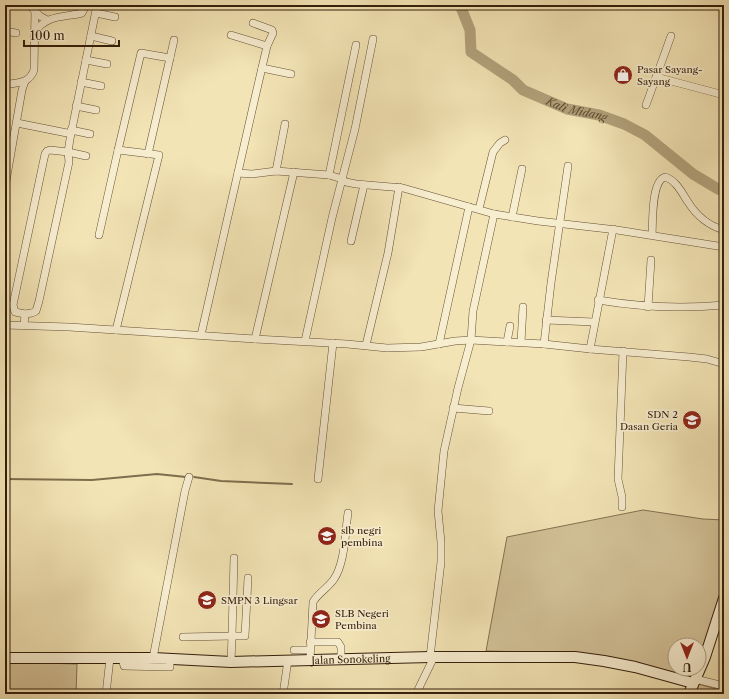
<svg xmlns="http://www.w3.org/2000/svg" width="729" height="699" font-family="'Libre Caslon Text',serif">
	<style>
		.green { fill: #d3c298; stroke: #847052 }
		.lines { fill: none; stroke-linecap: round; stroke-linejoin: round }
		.stream { stroke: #806d4e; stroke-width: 2 }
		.river { stroke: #b2a17b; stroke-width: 11 }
		.street-casing { stroke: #645036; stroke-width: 8 }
		.secondary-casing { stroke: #341e0b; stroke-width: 12 }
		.street { stroke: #f7edcf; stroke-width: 7 }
		.secondary { stroke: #f7edcf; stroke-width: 10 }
		.labels { text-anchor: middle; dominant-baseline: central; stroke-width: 3.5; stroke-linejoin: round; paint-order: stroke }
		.poi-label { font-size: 10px; fill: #341e0b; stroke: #f7edcf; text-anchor: start }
		.street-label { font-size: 10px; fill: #341e0b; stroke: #f7edcf }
		.water-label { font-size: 11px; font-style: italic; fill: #604c32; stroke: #f7edcf }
	</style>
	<rect width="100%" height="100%" fill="#f3e4b5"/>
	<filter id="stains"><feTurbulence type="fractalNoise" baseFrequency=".005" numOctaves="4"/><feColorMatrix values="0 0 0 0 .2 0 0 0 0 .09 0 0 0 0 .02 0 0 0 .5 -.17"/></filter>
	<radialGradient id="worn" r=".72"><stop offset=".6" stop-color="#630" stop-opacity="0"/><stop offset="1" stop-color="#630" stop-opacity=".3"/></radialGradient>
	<g class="green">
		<polygon points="643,510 703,519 724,520 724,587 710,632 699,657 699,645 675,645 675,669 694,669 690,678 575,653 486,651 507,537"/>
		<polygon points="5,662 77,664 76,694 5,694"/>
		<polygon points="698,684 724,691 724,694 695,694"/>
	</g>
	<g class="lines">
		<g class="stream">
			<polyline points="194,477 221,481 292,484"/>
			<polyline points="5,479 92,480 157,474 186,477"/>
		</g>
		<path class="river" id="s1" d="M460 5 470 30 471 52 513 80 523 90 567 109 599 115 624 124 645 135 693 174 718 189 724 191"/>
		<defs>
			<g id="street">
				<polyline points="29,5 40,16 47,20"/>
				<polyline points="96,13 115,17"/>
				<polyline points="5,31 16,33"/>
				<path d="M35 32C45 16 62 17 78 14L82 13 86 5"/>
				<polyline points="231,35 267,46"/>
				<polyline points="91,36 112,41"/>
				<polyline points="170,58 174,40"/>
				<polyline points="86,60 107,64"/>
				<polyline points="262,68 291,74"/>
				<polyline points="656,77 724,95"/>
				<polyline points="81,82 101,86"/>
				<path d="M5 85C18 82 29 84 34 70L35 10"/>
				<polyline points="646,105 671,36"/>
				<polyline points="76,106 96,110"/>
				<polyline points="17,123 67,133"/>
				<polyline points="71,130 90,134"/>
				<polyline points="118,150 141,53 170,58 148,154"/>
				<polyline points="276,171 285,124"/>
				<polyline points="238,173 252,174 276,171 329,175 339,178 346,182 356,184 403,188 494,214 538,221 617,230 724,247"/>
				<polyline points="329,175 356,45"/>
				<polyline points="5,187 22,90 25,81"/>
				<polyline points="479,209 493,152 500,143 505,140"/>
				<polyline points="512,217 522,169"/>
				<polyline points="99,235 118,150 159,155 116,330"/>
				<path d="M652 235C653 222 651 181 665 177 676 180 682 193 688 202 696 215 709 226 724 230"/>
				<polyline points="351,241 364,185"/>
				<path d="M598 300C640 307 682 309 724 305"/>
				<polyline points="648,307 651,260"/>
				<polyline points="25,314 15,312 13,305 45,154 47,151 50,150 68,152 86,156"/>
				<polyline points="546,320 594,322"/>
				<polyline points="5,325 69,327 255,339 347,344 387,348 421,347 455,341 471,340 544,344 590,349 689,357 707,359 724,364"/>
				<polyline points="24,325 25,314 32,313 36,311 39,301 69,162 68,152 70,139 97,5"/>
				<polyline points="201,335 254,102 267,46 273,33 272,30 253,23"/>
				<polyline points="255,339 294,172"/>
				<polyline points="305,341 332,218 355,129 373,39"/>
				<polyline points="507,342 510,326"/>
				<polyline points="521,342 523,307"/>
				<polyline points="439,344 469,207"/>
				<polyline points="544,344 551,283 568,166"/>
				<polyline points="366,345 388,253 399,187"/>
				<polyline points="590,349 613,229"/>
				<polyline points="453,408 489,411"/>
				<polyline points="318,479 333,343"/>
				<polyline points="622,507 622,497 618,479 623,351"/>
				<polyline points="183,637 232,636 234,558"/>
				<polyline points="310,642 338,642 341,647 341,659"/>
				<polyline points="294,650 310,650"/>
				<polyline points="430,657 441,562 441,542 438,511 444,451 458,388 471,340 473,311 494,214"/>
				<polyline points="122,658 124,666 168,667 170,667 170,659"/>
				<polyline points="153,658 185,491 189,477"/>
				<path d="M310 660 313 602C318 593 328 588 334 579 345 563 345 533 348 513"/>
				<polyline points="231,662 232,636 245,636 248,578"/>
				<polyline points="695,679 724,686"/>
				<polyline points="106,694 110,658"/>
				<polyline points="283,694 288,660"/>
				<polyline points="416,694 434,657"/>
			</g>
			<g id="secondary">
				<path id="s2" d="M5 658H153L231 662 430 657H575L604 661 635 667 693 683"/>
				<polyline points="689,694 705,657 724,598"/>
			</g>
		</defs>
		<use href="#street" class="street-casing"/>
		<use href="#secondary" class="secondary-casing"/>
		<use href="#street" class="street"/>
		<use href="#secondary" class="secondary"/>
	</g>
	<defs>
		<symbol id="shop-disc" viewBox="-11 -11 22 22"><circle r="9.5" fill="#8f2418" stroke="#f7edcf"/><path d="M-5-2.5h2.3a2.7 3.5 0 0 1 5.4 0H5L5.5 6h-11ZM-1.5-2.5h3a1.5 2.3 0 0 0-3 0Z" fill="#fff"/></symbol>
		<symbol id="school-disc" viewBox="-11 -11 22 22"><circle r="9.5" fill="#8f2418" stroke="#f7edcf"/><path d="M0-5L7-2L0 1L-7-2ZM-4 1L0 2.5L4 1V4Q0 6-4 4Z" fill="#fff"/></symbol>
	</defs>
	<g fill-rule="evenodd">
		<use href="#shop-disc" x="612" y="64" width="22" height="22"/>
		<use href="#school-disc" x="681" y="409" width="22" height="22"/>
		<use href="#school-disc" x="316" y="525" width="22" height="22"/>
		<use href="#school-disc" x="196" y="589" width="22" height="22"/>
		<use href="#school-disc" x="310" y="608" width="22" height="22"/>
	</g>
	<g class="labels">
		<g class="poi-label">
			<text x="637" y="69">Pasar Sayang-<tspan x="637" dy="12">Sayang</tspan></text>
			<text x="678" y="414" text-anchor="end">SDN 2<tspan x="678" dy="12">Dasan Geria</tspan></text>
			<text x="341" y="530">slb negri<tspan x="341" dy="12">pembina</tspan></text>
			<text x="221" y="600">SMPN 3 Lingsar</text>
			<text x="335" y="613">SLB Negeri<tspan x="335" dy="12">Pembina</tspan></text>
		</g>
		<g class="street-label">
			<text stroke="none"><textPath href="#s2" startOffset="346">Jalan Sonokeling</textPath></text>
		</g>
		<g class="water-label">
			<text stroke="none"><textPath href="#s1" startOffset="171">Kali Midang</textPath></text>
		</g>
	</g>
	<rect width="729" height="699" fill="none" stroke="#f3e4b5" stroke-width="20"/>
	<rect x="6" y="6" width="717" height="687" fill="none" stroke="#341e0b" stroke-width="2"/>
	<rect x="10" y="10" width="709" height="679" fill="none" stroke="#341e0b"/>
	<g transform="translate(687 657) rotate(180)"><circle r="19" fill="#f7edcf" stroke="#a99a81"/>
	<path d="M0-3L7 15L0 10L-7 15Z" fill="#8f2418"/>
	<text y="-6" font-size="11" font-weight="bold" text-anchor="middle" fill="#341e0b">U</text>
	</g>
	<path d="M24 40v6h95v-6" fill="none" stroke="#341e0b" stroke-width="2"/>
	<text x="30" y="40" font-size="12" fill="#341e0b" stroke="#f7edcf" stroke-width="3" paint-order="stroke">100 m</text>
	<rect width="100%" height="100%" filter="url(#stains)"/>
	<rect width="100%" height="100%" fill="url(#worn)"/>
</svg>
